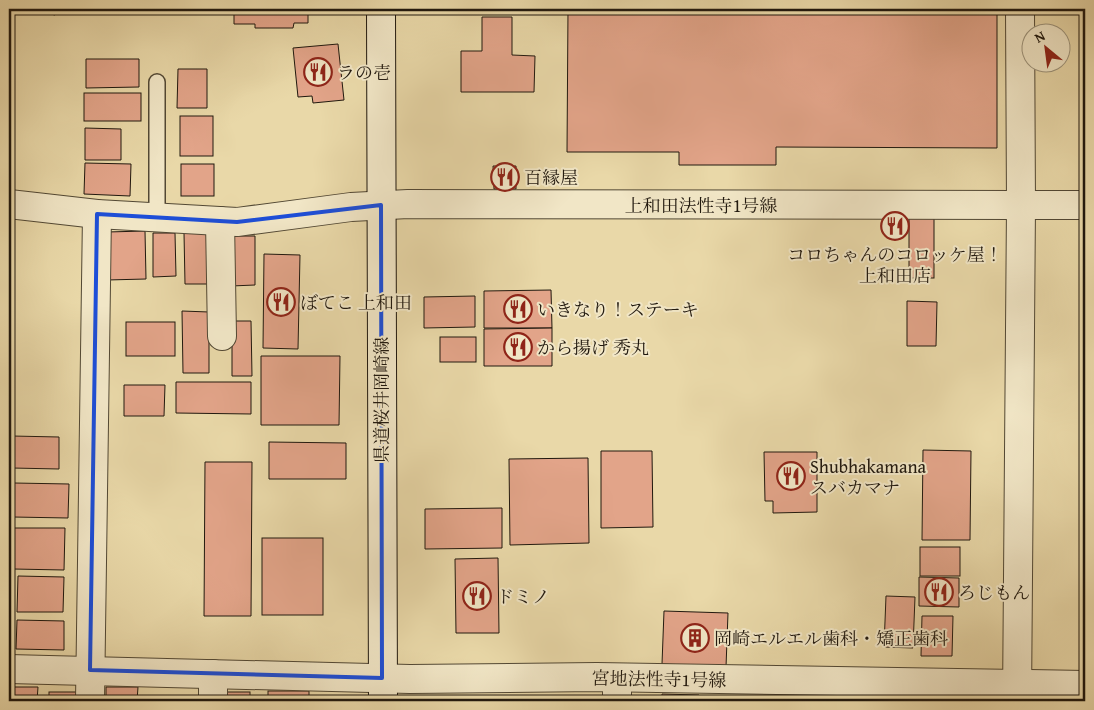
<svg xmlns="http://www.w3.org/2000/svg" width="1094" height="710" font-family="'Gentium Book Plus','Noto Serif JP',serif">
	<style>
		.building { fill: #e2a489; stroke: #20180e }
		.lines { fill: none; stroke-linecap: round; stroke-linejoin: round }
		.service-casing { stroke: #524834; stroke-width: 18 }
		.minor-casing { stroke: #524834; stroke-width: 30 }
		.tertiary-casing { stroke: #524834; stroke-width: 30 }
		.secondary-casing { stroke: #20180e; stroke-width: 30 }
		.service { stroke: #f1e6c6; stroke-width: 15 }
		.minor { stroke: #f1e6c6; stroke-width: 28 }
		.tertiary { stroke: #f1e6c6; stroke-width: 28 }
		.secondary { stroke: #f1e6c6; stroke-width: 28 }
		.marked { fill: none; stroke: #1d4ed8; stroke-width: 4; stroke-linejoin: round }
		.labels { text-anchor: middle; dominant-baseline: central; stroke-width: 4; stroke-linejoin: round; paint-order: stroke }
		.poi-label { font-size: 18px; fill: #20180e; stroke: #f1e6c6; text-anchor: start }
		.street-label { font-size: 18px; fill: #20180e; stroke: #f1e6c6 }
	</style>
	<rect width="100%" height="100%" fill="#e9d8a8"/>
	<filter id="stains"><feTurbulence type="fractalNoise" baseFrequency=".004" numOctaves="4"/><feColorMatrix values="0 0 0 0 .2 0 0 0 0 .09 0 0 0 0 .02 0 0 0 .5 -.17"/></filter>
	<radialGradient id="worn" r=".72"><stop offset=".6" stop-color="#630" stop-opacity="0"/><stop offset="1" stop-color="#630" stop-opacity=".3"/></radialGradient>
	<g class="building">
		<polygon points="28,9 57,9 55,15"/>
		<polygon points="234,9 308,9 308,23 294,23 293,28 255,28 255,24 234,24"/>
		<polygon points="568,9 997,9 997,148 776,147 776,165 679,165 679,152 567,152"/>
		<polygon points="482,17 512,17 512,55 535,56 534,92 461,92 461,51 482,51"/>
		<polygon points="338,44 344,100 313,103 312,96 298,97 293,48"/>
		<polygon points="86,59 139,59 139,87 86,88"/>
		<polygon points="178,69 207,69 207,108 177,108"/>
		<rect x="84" y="93" width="57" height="28"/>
		<rect x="180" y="116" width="33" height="40"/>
		<polygon points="85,128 121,129 121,160 85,160"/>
		<polygon points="85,163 131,164 130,196 84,194"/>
		<rect x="181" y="164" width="33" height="32"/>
		<polygon points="493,166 516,166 516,189 494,189"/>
		<rect x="909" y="218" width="25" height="60"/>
		<polygon points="888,219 903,219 903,233 887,233"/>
		<polygon points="145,231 146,279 107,280 107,232"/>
		<polygon points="211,232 211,284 185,284 184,233"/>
		<polygon points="153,233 175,233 176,276 153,277"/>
		<polygon points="231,236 255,236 255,285 231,286"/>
		<polygon points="264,254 300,255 298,349 263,348"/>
		<polygon points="551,290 552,328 484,328 484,291"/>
		<polygon points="475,296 475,327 424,328 424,297"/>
		<polygon points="907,301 937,302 936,346 907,346"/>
		<polygon points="182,311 209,312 209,373 183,373"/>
		<polygon points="232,321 251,321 252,376 232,376"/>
		<rect x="126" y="322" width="49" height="34"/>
		<polygon points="552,328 552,366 484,366 484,329"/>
		<rect x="440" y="337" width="36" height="25"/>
		<polygon points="261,356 340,356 339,425 261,425"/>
		<polygon points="176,382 251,382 251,414 176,413"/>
		<polygon points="124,385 165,385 164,416 124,416"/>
		<polygon points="12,436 59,437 59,469 12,468"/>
		<polygon points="269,442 346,443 346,479 269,479"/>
		<polygon points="923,450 971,451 970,540 922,540"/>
		<polygon points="601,451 652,451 653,527 601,528"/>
		<polygon points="764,452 817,452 817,512 773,513 773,501 765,501"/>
		<polygon points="588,458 589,543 510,545 509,459"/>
		<polygon points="205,462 252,462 251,616 204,616"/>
		<polygon points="14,483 69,484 68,518 13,517"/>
		<polygon points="502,508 502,548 425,549 425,509"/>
		<polygon points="14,528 65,528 64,570 13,569"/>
		<rect x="262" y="538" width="61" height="77"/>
		<rect x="920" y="547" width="40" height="29"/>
		<polygon points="498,558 499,633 456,633 455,559"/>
		<polygon points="18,576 64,577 63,612 17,612"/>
		<polygon points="919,577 959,578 959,607 919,606"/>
		<polygon points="886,596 915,597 913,648 884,647"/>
		<polygon points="664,611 728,613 726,667 662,664"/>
		<polygon points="922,616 953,616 952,656 921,656"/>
		<polygon points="17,620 64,621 64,650 16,649"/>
		<polygon points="9,687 38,687 37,701 9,701"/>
		<polygon points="106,687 138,687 137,701 106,701"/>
		<rect x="268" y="691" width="41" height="10"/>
		<rect x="49" y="692" width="28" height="9"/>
		<rect x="223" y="692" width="27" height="9"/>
		<polygon points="796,693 837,694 837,701 796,701"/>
		<polygon points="662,694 699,695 699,701 662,701"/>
		<polygon points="922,694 981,696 981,701 921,701"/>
		<polygon points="739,697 771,699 771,701 739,701"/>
		<rect x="145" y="698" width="29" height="3"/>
		<polygon points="1085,699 1085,701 1058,701 1058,700"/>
		<polygon points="487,700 487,701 436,701"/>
	</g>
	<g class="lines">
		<defs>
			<polyline id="service" points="157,217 157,82"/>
			<g id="minor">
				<polyline points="9,204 97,214 237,222 351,207 408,204 1085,205"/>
				<polyline points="220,221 222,336"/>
				<polyline points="9,669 410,679 597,677 1085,685"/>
				<polyline points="213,674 213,701"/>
				<polyline points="617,678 617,701"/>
				<polyline points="90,701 97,214"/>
			</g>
			<polyline id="tertiary" points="1017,701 1021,206 1020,9"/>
			<polyline id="secondary" points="381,9 383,701"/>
		</defs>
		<use href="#service" class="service-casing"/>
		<use href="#minor" class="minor-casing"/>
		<use href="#tertiary" class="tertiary-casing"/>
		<use href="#secondary" class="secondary-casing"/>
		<use href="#service" class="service"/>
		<use href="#minor" class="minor"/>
		<use href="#tertiary" class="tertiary"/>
		<use href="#secondary" class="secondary"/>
	</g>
	<path class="marked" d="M381 205 382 678 90 670 97 214 237 222Z"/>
	<defs>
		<symbol id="restaurant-ring" viewBox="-11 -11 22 22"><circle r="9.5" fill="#f1e6c6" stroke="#8f2418" stroke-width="1.5"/><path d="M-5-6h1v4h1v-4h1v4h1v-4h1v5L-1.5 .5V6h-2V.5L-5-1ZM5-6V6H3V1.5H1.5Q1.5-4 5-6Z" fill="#8f2418"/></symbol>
		<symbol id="building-ring" viewBox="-11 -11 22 22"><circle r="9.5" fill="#f1e6c6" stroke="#8f2418" stroke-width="1.5"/><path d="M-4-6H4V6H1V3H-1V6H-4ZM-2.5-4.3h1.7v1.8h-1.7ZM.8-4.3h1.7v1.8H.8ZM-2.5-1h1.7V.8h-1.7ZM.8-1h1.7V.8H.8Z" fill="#8f2418"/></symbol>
	</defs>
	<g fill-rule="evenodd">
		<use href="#restaurant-ring" x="302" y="56" width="32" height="32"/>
		<use href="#restaurant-ring" x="489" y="161" width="32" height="32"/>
		<use href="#restaurant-ring" x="879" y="210" width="32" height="32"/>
		<use href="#restaurant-ring" x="265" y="286" width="32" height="32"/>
		<use href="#restaurant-ring" x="502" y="293" width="32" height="32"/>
		<use href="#restaurant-ring" x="502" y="331" width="32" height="32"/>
		<use href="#restaurant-ring" x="775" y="460" width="32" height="32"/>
		<use href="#restaurant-ring" x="923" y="576" width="32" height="32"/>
		<use href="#restaurant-ring" x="461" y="580" width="32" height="32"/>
		<use href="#building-ring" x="679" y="622" width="32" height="32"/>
	</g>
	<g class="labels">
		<g class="poi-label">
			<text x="337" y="72">ラの壱</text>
			<text x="524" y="177">百縁屋</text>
			<text x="895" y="254" text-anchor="middle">コロちゃんのコロッケ屋！<tspan x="895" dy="21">上和田店</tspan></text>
			<text x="300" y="302">ぼてこ 上和田</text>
			<text x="537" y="309">いきなり！ステーキ</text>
			<text x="537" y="347">から揚げ 秀丸</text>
			<text x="810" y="466">Shubhakamana<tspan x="810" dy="21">スバカマナ</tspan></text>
			<text x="958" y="592">ろじもん</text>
			<text x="496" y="596">ドミノ</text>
			<text x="714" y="638">岡崎エルエル歯科・矯正歯科</text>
		</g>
		<g class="street-label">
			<text x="701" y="205">上和田法性寺1号線</text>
			<text transform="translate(381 400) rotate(-90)">県道桜井岡崎線</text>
			<text transform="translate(659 679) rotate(1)">宮地法性寺1号線</text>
		</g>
	</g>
	<rect width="1094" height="710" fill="none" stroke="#e9d8a8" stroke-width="30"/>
	<rect x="10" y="10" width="1074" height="690" fill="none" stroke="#20180e" stroke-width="2.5"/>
	<rect x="15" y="15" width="1064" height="680" fill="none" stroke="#20180e"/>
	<g transform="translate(1046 48) rotate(331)"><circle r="24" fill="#f1e6c6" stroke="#9d947c"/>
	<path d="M0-4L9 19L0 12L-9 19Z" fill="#8f2418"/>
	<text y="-8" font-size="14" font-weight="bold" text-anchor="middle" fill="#20180e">N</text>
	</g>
	<rect width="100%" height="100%" filter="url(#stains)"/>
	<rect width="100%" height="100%" fill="url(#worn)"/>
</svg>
